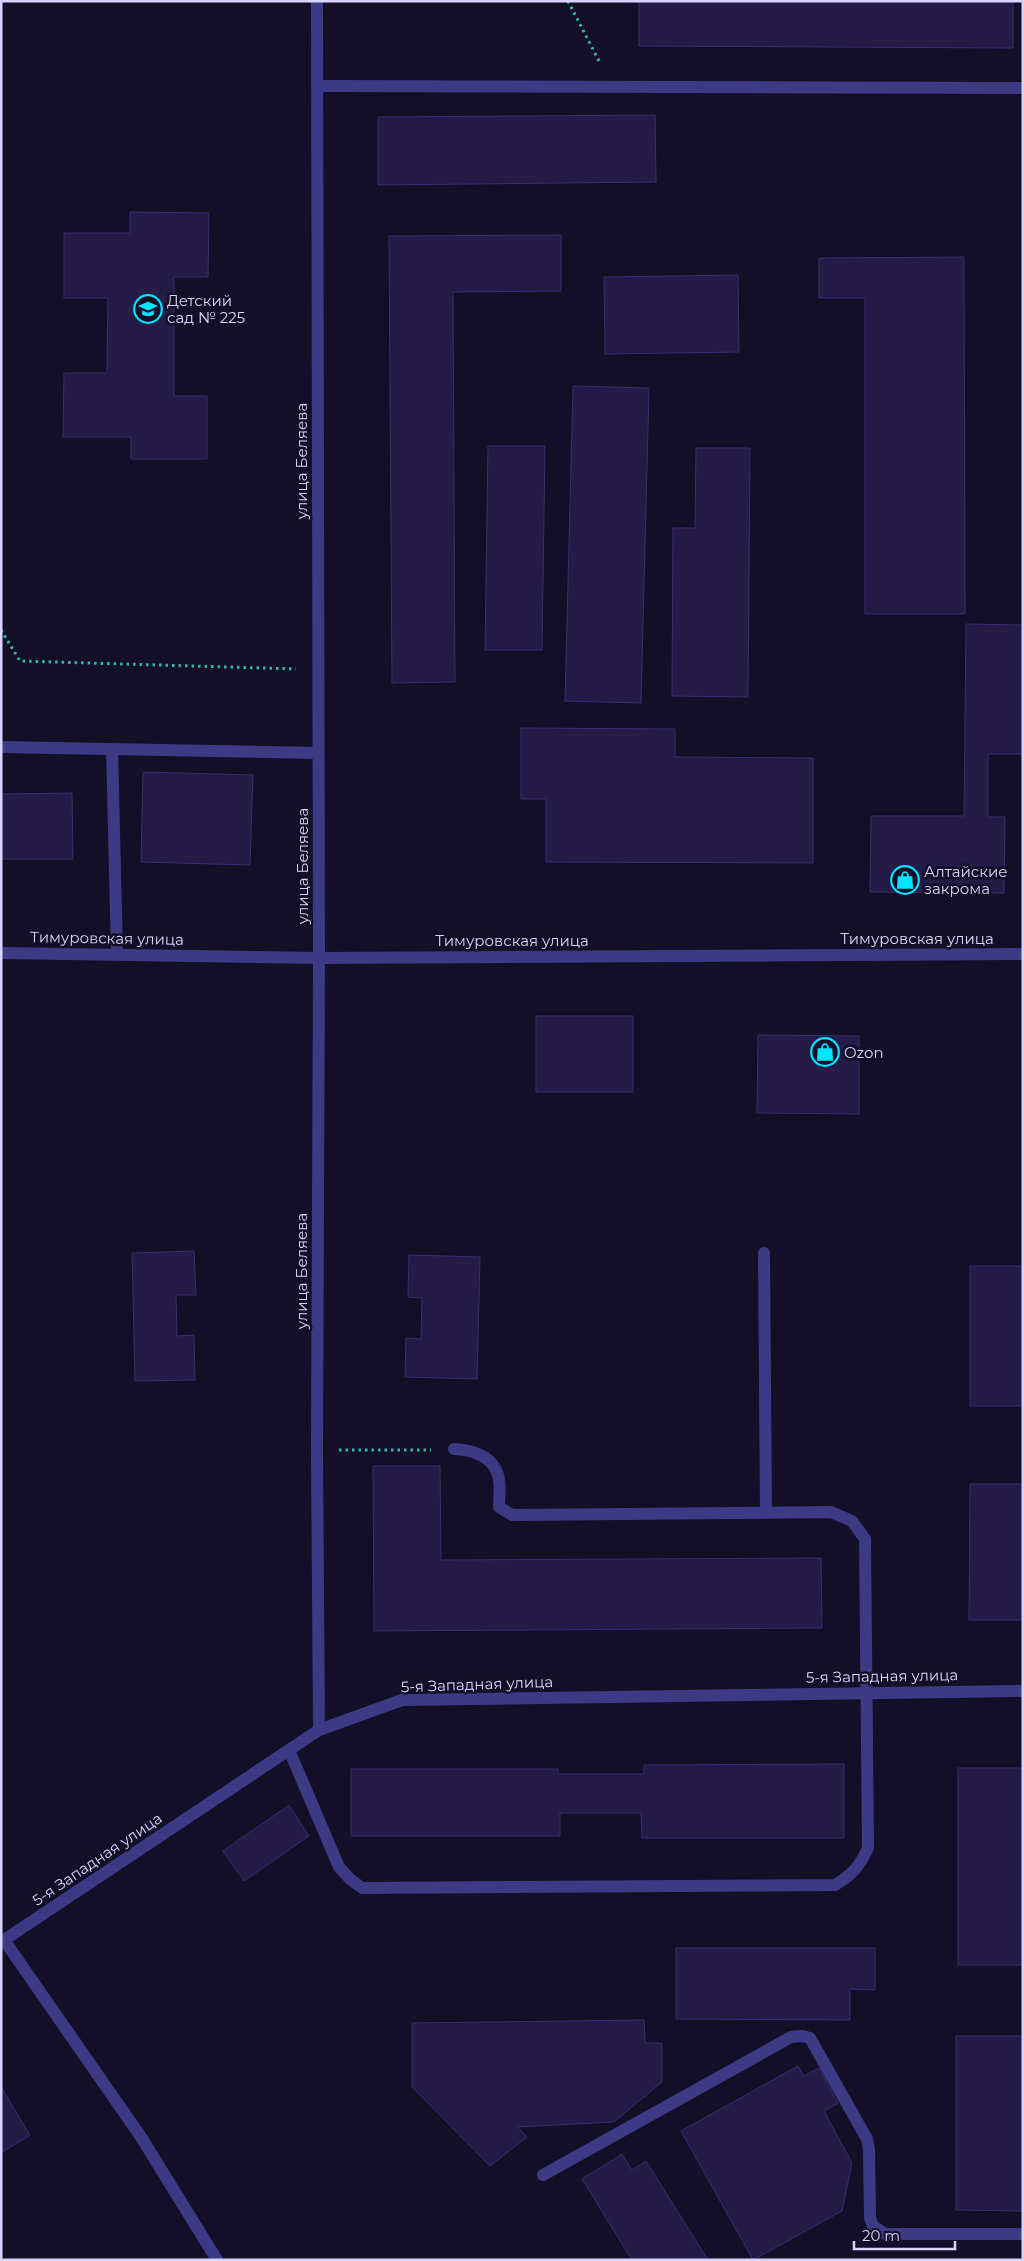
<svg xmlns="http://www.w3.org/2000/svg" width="1024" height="2261" font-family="Montserrat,sans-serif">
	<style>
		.building { fill: #241b47; stroke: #3b2d73 }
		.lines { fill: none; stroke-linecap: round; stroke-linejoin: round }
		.path { stroke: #2fb8b0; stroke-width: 3; stroke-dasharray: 2.5 4; stroke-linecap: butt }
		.minor { stroke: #3d3a85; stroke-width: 12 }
		.labels { text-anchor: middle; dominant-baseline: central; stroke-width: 5; stroke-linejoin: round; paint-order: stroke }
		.poi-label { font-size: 15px; fill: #d9d4ff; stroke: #130f26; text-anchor: start }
		.street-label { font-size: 15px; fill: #d9d4ff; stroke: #130f26 }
	</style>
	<rect width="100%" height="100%" fill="#130f26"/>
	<g class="building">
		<polygon points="639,1 1013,1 1013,48 639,46"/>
		<polygon points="655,115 656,182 378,185 378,117"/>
		<polygon points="130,212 209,213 208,277 174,277 174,396 207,396 207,459 131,459 131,437 63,437 64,373 107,373 108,298 64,298 64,233 130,233"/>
		<polygon points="561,235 561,291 453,292 455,682 392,683 389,236"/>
		<polygon points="964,257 965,614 865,614 865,298 819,298 819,258"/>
		<polygon points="738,275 739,352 605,354 604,277"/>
		<polygon points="573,386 649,388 641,703 565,701"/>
		<polygon points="488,446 545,446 542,650 485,650"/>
		<polygon points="696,448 750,448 748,697 672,696 673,528 695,528"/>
		<polygon points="966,624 1023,625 1023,754 988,754 988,817 1005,817 1004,893 870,892 871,816 964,816"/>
		<polygon points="521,728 675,729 675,757 813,758 813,863 546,862 546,799 521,799"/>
		<polygon points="143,772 253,775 250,865 141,862"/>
		<polygon points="72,793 73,859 1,859 1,794"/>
		<rect x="536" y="1016" width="97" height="76"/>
		<polygon points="758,1035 859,1036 859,1114 757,1113"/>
		<polygon points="194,1251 196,1295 176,1295 177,1336 194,1335 195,1380 135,1381 132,1253"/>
		<polygon points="409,1255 480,1257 477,1379 405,1377 406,1338 421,1339 422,1298 408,1297"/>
		<rect x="970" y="1266" width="53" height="140"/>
		<polygon points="373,1466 440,1466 441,1560 821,1558 822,1628 374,1631"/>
		<polygon points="970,1484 1023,1484 1023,1620 969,1620"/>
		<polygon points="844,1764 844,1838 642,1838 641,1813 560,1813 560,1836 351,1836 351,1769 558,1769 558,1774 644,1774 644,1765"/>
		<rect x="958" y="1768" width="65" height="197"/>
		<polygon points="289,1805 309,1836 244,1881 223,1851"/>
		<polygon points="676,1948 875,1948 875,1990 850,1989 850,2020 676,2019"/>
		<polygon points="644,2020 645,2043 662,2043 662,2082 614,2122 518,2127 527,2137 490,2166 412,2087 412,2023"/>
		<polygon points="956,2036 1023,2036 1023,2211 956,2210"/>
		<polygon points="798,2066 804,2076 819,2068 838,2103 824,2111 852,2163 842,2211 753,2260 681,2131"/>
		<polygon points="1,2087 30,2135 1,2153"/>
		<polygon points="622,2154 632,2170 646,2161 708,2260 632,2260 582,2179"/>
	</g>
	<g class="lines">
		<g class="path">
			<polyline points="568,1 600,63"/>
			<polyline points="1,630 20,661 296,669"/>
			<polyline points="339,1450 431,1450"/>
		</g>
		<g class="minor">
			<polyline points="317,1 319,958 317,1451 319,1730"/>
			<polyline points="317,86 1023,88"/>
			<polyline points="1,747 318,753"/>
			<polyline points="112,749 117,954"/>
			<polyline points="1,953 319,958 1023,954"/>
			<polyline points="764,1253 766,1512"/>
			<path d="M289 1750 339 1867 350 1879 362 1888 835 1885C853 1874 859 1867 868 1848L865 1539 852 1521 831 1512 512 1515 499 1507C499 1498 501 1485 498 1475 492 1455 472 1450 454 1449"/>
			<polyline points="4,1940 141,2137 217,2260"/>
			<polyline points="1,1942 319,1730 402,1700 1023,1691"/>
			<polyline points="543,2175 791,2037 802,2036 810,2038 867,2139 869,2149 870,2218 873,2226 885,2234 1023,2234"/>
		</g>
	</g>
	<defs>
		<symbol id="school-ring" viewBox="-11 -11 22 22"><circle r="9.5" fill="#130f26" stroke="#00e5ff" stroke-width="1.5"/><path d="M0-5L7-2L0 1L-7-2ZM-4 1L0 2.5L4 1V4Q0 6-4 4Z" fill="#00e5ff"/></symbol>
		<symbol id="shop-ring" viewBox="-11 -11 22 22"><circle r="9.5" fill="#130f26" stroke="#00e5ff" stroke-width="1.5"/><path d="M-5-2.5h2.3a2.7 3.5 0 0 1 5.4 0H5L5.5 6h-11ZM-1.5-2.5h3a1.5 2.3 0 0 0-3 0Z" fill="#00e5ff"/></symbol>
	</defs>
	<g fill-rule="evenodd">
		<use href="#school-ring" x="132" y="293" width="32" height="32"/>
		<use href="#shop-ring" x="889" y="864" width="32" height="32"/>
		<use href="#shop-ring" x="809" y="1036" width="32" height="32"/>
	</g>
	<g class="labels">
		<g class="poi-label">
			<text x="167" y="300">Детский<tspan x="167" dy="17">сад № 225</tspan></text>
			<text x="924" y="871">Алтайские<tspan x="924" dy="17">закрома</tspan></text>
			<text x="844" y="1052">Ozon</text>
		</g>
		<g class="street-label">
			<text transform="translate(301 461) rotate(-90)">улица Беляева</text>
			<text transform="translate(302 866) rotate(-90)">улица Беляева</text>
			<text transform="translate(107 938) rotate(1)">Тимуровская улица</text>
			<text x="917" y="938">Тимуровская улица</text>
			<text x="512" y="940">Тимуровская улица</text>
			<text transform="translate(301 1271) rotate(-90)">улица Беляева</text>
			<text transform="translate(882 1676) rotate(-1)">5-я Западная улица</text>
			<text transform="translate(477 1684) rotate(-2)">5-я Западная улица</text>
			<text transform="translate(97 1859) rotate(-34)">5-я Западная улица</text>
		</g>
	</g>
	<rect width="1024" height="2261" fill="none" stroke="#d9d4ff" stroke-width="5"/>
	<path d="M854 2241v8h101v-8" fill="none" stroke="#d9d4ff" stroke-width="2.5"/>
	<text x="862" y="2241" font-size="15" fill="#d9d4ff" stroke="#130f26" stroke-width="4" paint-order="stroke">20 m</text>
</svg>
